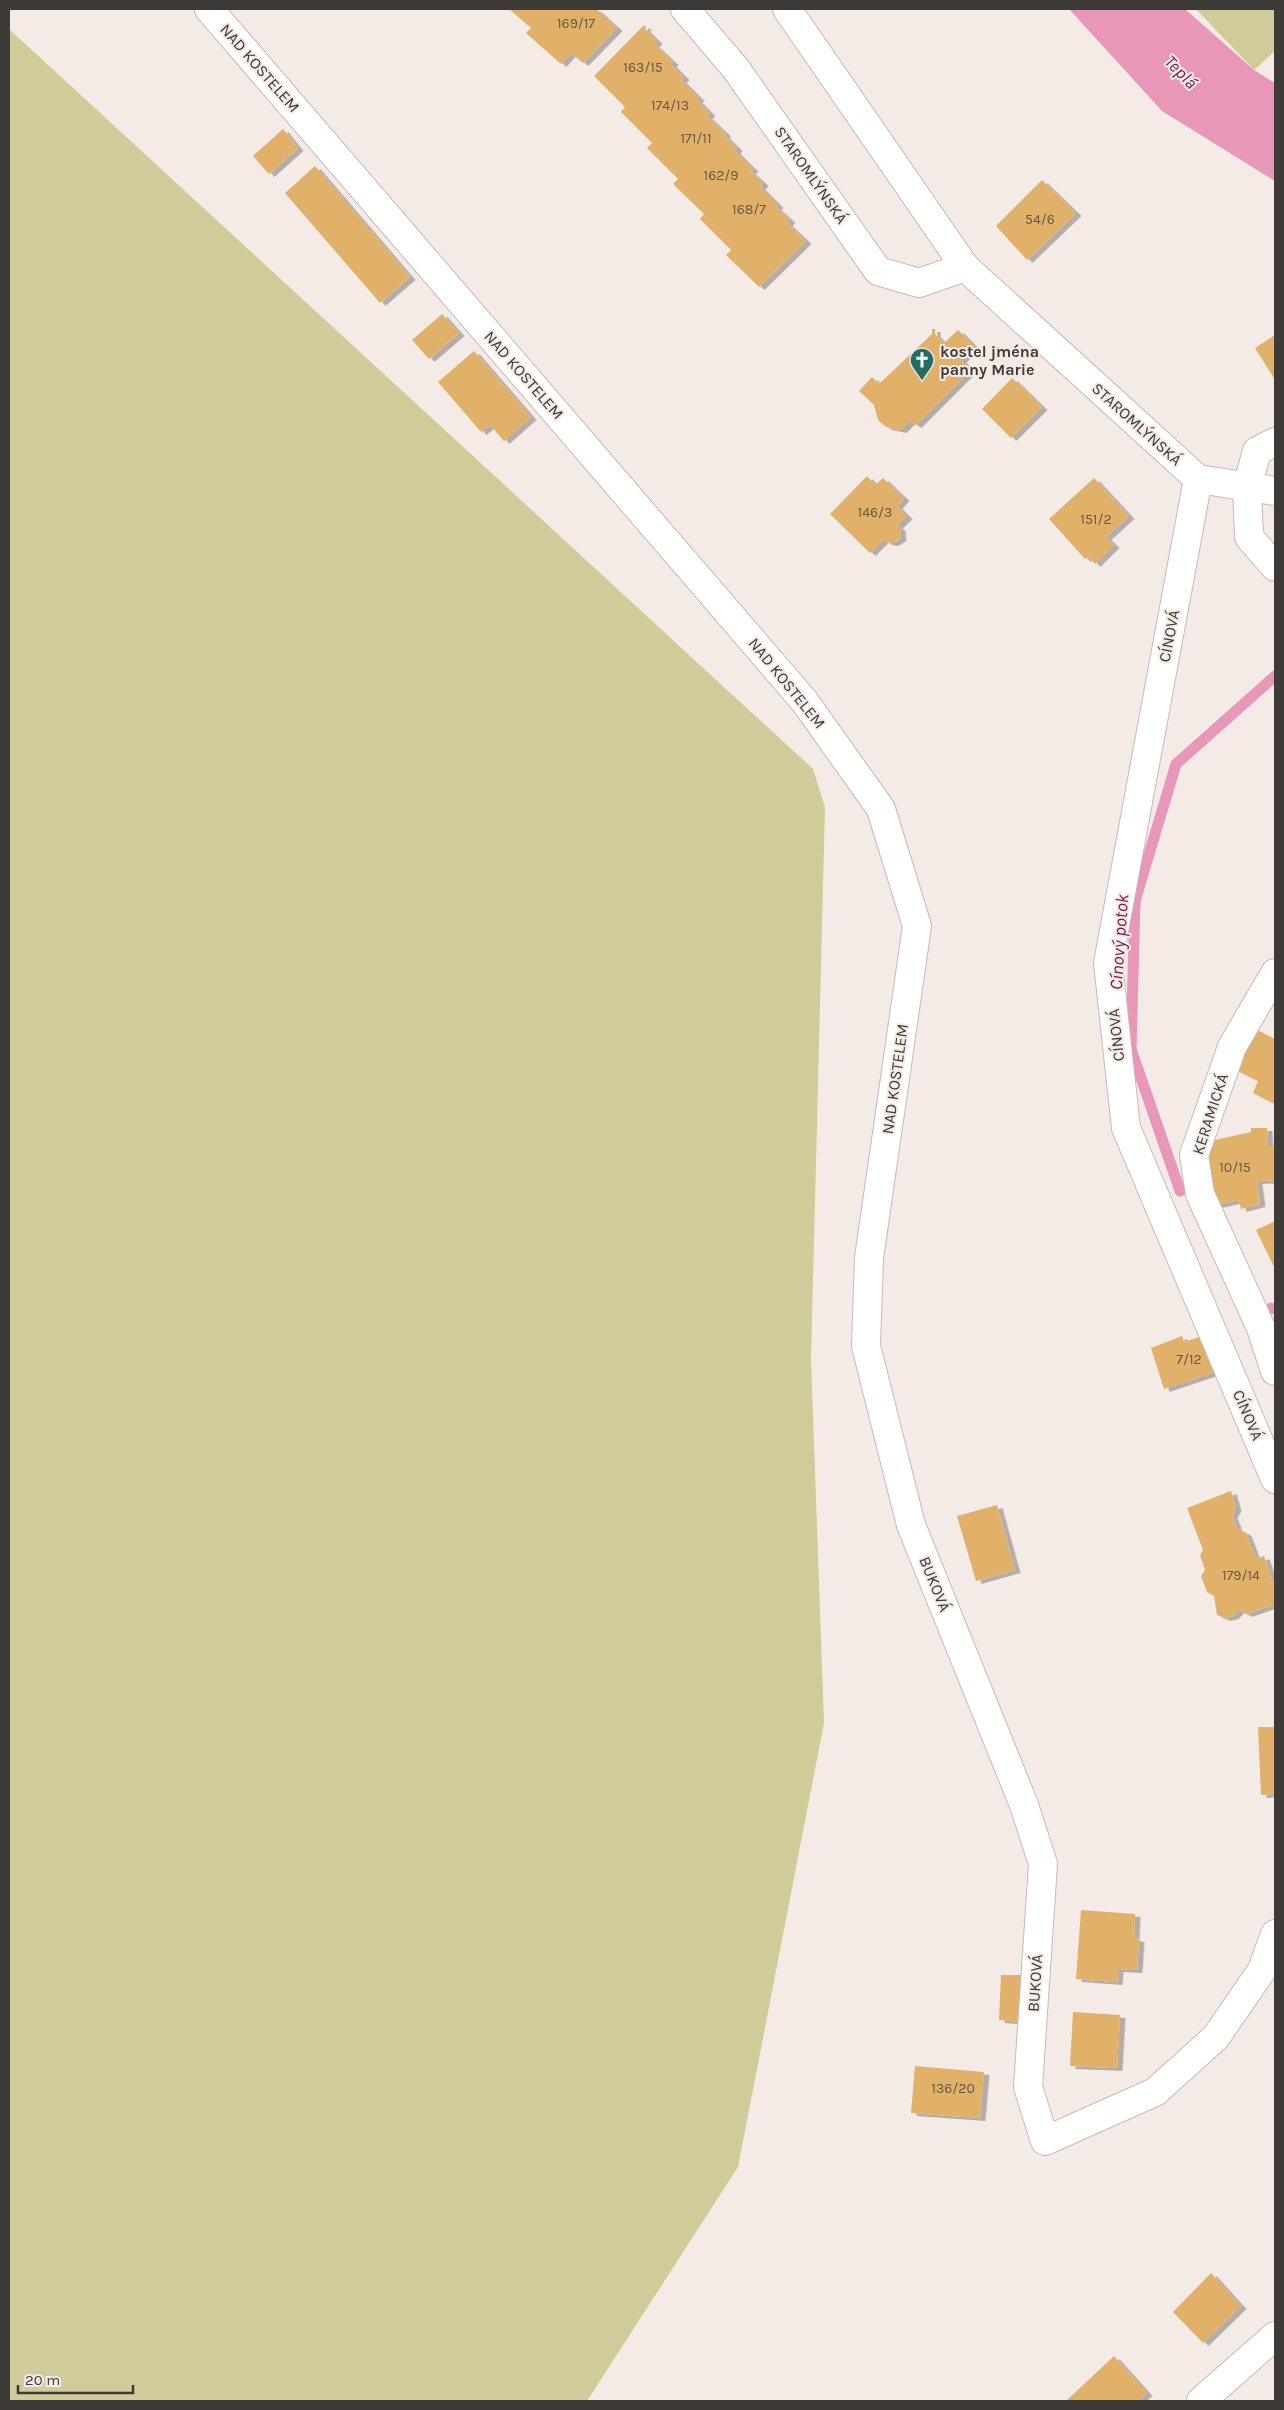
<svg xmlns="http://www.w3.org/2000/svg" width="1284" height="2410" font-family="Karla,sans-serif">
	<style>
		.green { fill: #d0cb98 }
		.water { fill: #e997b8 }
		.lines { fill: none; stroke-linecap: round; stroke-linejoin: round }
		.stream { stroke: #e997b8; stroke-width: 11 }
		.building { fill: #e1b16a; filter: url(#shadow) }
		.minor-casing { stroke: #c5bbb6; stroke-width: 30 }
		.minor { stroke: #fff; stroke-width: 28 }
		.labels { text-anchor: middle; dominant-baseline: central; stroke-width: 4; stroke-linejoin: round; paint-order: stroke }
		.number-label { font-size: 14px; fill: #675844 }
		.street-label { font-size: 16px; fill: #3e3a38; stroke: #f5ebe6 }
		.poi-label { font-size: 16px; font-weight: bold; fill: #3e3a38; stroke: #f5ebe6; text-anchor: start }
		.water-label { font-size: 18px; font-style: italic; fill: #771a4a; stroke: #f5ebe6 }
	</style>
	<defs>
		<filter id="shadow"><feDropShadow dx="5.5" dy="3" stdDeviation="0" flood-color="#0004"/></filter>
	</defs>
	<rect width="100%" height="100%" fill="#f5ebe6"/>
	<g class="green">
		<polygon points="1196,9 1275,9 1275,51 1254,70"/>
		<polygon points="9,29 813,769 825,807 811,1359 824,1723 738,2167 587,2401 9,2401"/>
	</g>
	<polygon class="water" points="1069,9 1185,9 1254,70 1275,83 1275,181 1162,111"/>
	<g class="lines">
		<g class="stream">
			<polyline points="1180,1191 1131,1049 1135,901 1176,764 1275,676"/>
			<polyline points="1271,1308 1275,1309"/>
		</g>
	</g>
	<g class="building">
		<polygon points="509,9 596,9 617,28 583,63 571,53 561,64 526,33 531,28"/>
		<polygon points="644,25 646,27 645,29 657,41 654,44 673,62 671,64 684,77 681,80 699,98 697,100 710,113 707,116 726,134 724,135 737,148 735,151 753,169 750,171 763,183 760,187 778,205 776,207 790,220 787,223 806,241 759,287 726,255 731,250 700,219 704,214 673,184 678,179 647,148 652,143 621,112 625,107 594,76"/>
		<polygon points="283,129 298,148 269,174 253,156"/>
		<polygon points="315,166 410,277 380,303 285,193"/>
		<polygon points="1042,180 1076,213 1027,260 996,226"/>
		<polygon points="442,314 459,333 429,359 412,340"/>
		<polygon points="932,329 935,329 935,334 944,343 958,330 974,346 961,360 969,368 975,368 975,373 969,372 916,425 910,421 901,430 886,427 878,420 874,405 859,391 872,377 879,384 932,334"/>
		<polygon points="1275,335 1275,380 1255,348"/>
		<polygon points="474,351 531,417 504,441 490,425 481,432 438,382"/>
		<polygon points="1012,378 1042,407 1011,438 982,409"/>
		<polygon points="867,476 875,485 883,478 904,498 897,506 907,516 897,526 900,528 901,538 893,543 886,542 884,539 870,553 830,514"/>
		<polygon points="1094,478 1129,516 1106,537 1114,545 1095,564 1088,556 1085,559 1049,519"/>
		<polygon points="1253,1028 1275,1039 1275,1104 1253,1093 1258,1081 1234,1069"/>
		<polygon points="1251,1128 1267,1128 1268,1146 1275,1146 1275,1180 1257,1181 1260,1204 1241,1209 1239,1200 1216,1205 1201,1143 1251,1132"/>
		<polygon points="1275,1221 1275,1269 1256,1230"/>
		<polygon points="1205,1335 1218,1371 1164,1389 1151,1348 1182,1336 1184,1342"/>
		<polygon points="1231,1491 1236,1508 1232,1515 1237,1528 1246,1533 1256,1559 1264,1556 1275,1588 1275,1604 1247,1614 1239,1610 1233,1616 1225,1618 1217,1615 1214,1596 1207,1592 1201,1576 1205,1570 1200,1555 1203,1550 1187,1508"/>
		<polygon points="997,1505 1015,1570 976,1581 957,1516"/>
		<polygon points="1258,1727 1275,1727 1275,1794 1261,1795"/>
		<polygon points="1081,1910 1135,1914 1134,1938 1139,1939 1137,1970 1118,1969 1117,1982 1076,1979"/>
		<polygon points="1001,1975 1027,1975 1025,2022 999,2020"/>
		<polygon points="1073,2012 1120,2015 1117,2068 1070,2066"/>
		<polygon points="915,2066 984,2072 980,2118 911,2113"/>
		<polygon points="1211,2273 1241,2306 1203,2343 1173,2312"/>
		<polygon points="1114,2356 1147,2393 1138,2401 1066,2401"/>
	</g>
	<g class="lines">
		<defs>
			<g id="minor">
				<polyline points="209,9 805,702 881,809 917,926 869,1258 866,1346 911,1525 1024,1805 1043,1864 1028,2087 1045,2141 1155,2092 1216,2037 1262,1970 1275,1934"/>
				<polyline points="685,9 736,69 878,271 919,283 965,267"/>
				<polyline points="787,9 965,267 1198,479"/>
				<polyline points="1275,442 1257,451 1247,487 1249,537 1275,567"/>
				<polyline points="1198,479 1108,963 1126,1128 1275,1479"/>
				<polyline points="1198,479 1275,491"/>
				<polyline points="1275,973 1232,1047 1194,1155 1200,1194 1261,1328 1275,1371"/>
				<polyline points="1201,2401 1275,2336"/>
			</g>
		</defs>
		<use href="#minor" class="minor-casing"/>
		<use href="#minor" class="minor"/>
	</g>
	<defs>
		<symbol id="church-pin" viewBox="-11 -11 22 30"><path d="M0 17L-7.5 6A9.5 9.5 0 1 1 7.5 6Z" fill="#246d66" stroke="#f5ebe6"/><path d="M-1.2-6h2.4v3.5h3.3v2.4h-3.3V6h-2.4V-.1h-3.3v-2.4h3.3Z" fill="#fff"/></symbol>
	</defs>
	<g fill-rule="evenodd">
		<use href="#church-pin" x="908" y="346" width="28" height="38"/>
	</g>
	<g class="labels">
		<g class="number-label">
			<text x="576" y="23">169/17</text>
			<text x="643" y="67">163/15</text>
			<text x="670" y="105">174/13</text>
			<text x="696" y="138">171/11</text>
			<text x="721" y="175">162/9</text>
			<text x="749" y="209">168/7</text>
			<text x="1040" y="219">54/6</text>
			<text x="875" y="512">146/3</text>
			<text x="1096" y="519">151/2</text>
			<text x="1235" y="1167">10/15</text>
			<text x="1189" y="1359">7/12</text>
			<text x="1241" y="1575">179/14</text>
			<text x="953" y="2088">136/20</text>
		</g>
		<g class="street-label">
			<text transform="translate(260 68) rotate(49)">NAD KOSTELEM</text>
			<text transform="translate(811 175) rotate(55)">STAROMLÝNSKÁ</text>
			<text transform="translate(524 375) rotate(49)">NAD KOSTELEM</text>
			<text transform="translate(1137 424) rotate(42)">STAROMLÝNSKÁ</text>
			<text transform="translate(1169 636) rotate(-79)">CÍNOVÁ</text>
			<text transform="translate(787 683) rotate(51)">NAD KOSTELEM</text>
			<text transform="translate(1116 1035) rotate(-96)">CÍNOVÁ</text>
			<text transform="translate(895 1079) rotate(-82)">NAD KOSTELEM</text>
			<text transform="translate(1210 1114) rotate(-72)">KERAMICKÁ</text>
			<text transform="translate(1248 1415) rotate(67)">CÍNOVÁ</text>
			<text transform="translate(935 1584) rotate(68)">BUKOVÁ</text>
			<text transform="translate(1035 1983) rotate(-86)">BUKOVÁ</text>
		</g>
		<g class="poi-label">
			<text x="940" y="351">kostel jména<tspan x="940" dy="18">panny Marie</tspan></text>
		</g>
		<g class="water-label">
			<text transform="translate(1181 72) rotate(46)">Teplá</text>
			<text transform="translate(1119 942) rotate(-86)">Cínový potok</text>
		</g>
	</g>
	<rect width="1284" height="2410" fill="none" stroke="#3e3a38" stroke-width="20"/>
	<path d="M18 2385v8h115v-8" fill="none" stroke="#3e3a38" stroke-width="2.5"/>
	<text x="25" y="2385" font-size="15" fill="#3e3a38" stroke="#f5ebe6" stroke-width="4" paint-order="stroke">20 m</text>
</svg>
